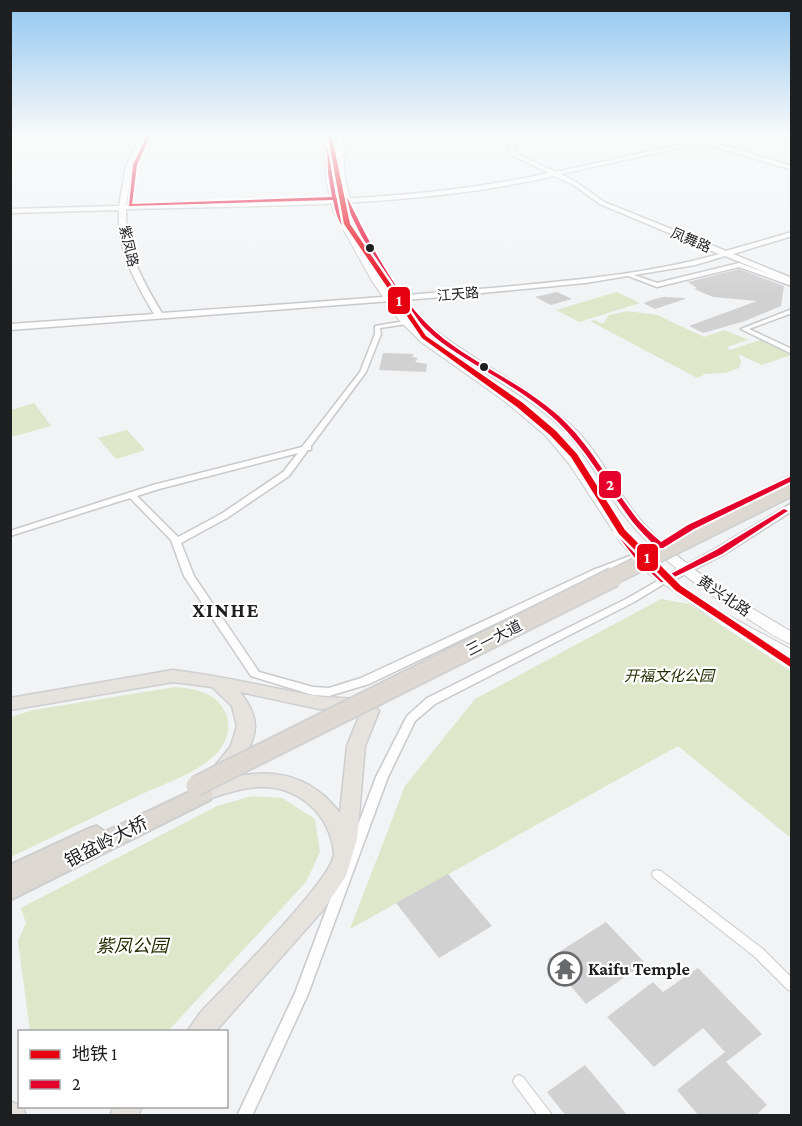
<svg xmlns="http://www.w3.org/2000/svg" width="802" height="1126" font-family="'Crimson Pro','Noto Sans SC',serif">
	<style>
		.green { fill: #dee7ca }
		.building { fill: #d2d1d2 }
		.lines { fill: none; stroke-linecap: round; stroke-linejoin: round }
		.pedestrian-casing { stroke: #c8c9cb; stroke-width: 2 }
		.minor-casing { stroke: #c8c9cb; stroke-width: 3 }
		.tertiary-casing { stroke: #c8c9cb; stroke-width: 3 }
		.secondary-casing { stroke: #c8c9cb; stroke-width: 2 }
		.primary-casing { stroke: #cdcecf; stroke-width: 3 }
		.trunk-casing { stroke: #cdcecf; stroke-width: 4 }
		.pedestrian { fill: #fdfdfe; fill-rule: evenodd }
		.minor { fill: #fdfdfe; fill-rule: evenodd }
		.tertiary { fill: #fdfdfe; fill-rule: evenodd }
		.secondary { fill: #fdfdfe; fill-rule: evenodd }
		.primary { fill: #e6e2dd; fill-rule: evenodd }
		.trunk { fill: #ded8d2; fill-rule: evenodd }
		.trunk-bridge-far1-casing { stroke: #cdcecf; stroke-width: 18; stroke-linecap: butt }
		.trunk-bridge-casing { stroke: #cdcecf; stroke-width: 22; stroke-linecap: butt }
		.trunk-bridge-far1 { stroke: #ded8d2; stroke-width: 15 }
		.trunk-bridge { stroke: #ded8d2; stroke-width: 19 }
		.bus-1-casing { stroke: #fff; stroke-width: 4 }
		.bus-1 { fill: #e4002b; fill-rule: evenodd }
		.metro-1-casing { stroke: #fff; stroke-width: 5 }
		.metro-1 { fill: #e60012; fill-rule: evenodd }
		.bus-dot { fill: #1e1f21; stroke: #fff; stroke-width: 2 }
		.labels { text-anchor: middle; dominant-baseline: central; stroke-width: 4.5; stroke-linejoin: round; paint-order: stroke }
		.far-street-label { font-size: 14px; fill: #1e1f21; stroke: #fff }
		.street-label { font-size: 15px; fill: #1e1f21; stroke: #fff }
		.park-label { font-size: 15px; font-style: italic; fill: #252e00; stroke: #fff }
		.near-street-label { font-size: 18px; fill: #1e1f21; stroke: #fff }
		.near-park-label { font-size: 18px; font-style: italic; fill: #252e00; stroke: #fff }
		.near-poi-label { font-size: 18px; font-weight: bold; fill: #1e1f21; stroke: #fff; text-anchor: start }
		.district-label { font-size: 21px; font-weight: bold; letter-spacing: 1.5px; fill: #1e1f21; stroke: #fff }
		.line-badge { stroke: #fff; stroke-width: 2 }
		.badge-label { font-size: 16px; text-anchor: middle; font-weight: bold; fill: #fff }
	</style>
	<rect width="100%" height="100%" fill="#f1f3f5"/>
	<g class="green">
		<polygon points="617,292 640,303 579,322 556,310"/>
		<polygon points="627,311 657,315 704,337 725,330 748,340 727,347 730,350 760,340 791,355 762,365 738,354 741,361 739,368 725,373 702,374 704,375 697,378 590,321 595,320 603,324 609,315"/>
		<polygon points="34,403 51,426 11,437 11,410"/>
		<polygon points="127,430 145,450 116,459 98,438"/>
		<polygon points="661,599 689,604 791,671 791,838 678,746 350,929 405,786 475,699"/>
		<path d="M176 687C195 689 214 692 224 710 232 723 228 740 218 752 199 772 167 783 142 794 98 815 54 836 11 857V717L33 710Z"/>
		<polygon points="252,796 282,798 315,819 320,852 306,882 168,1031 30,1031 18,941 26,923 21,908 217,806"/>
	</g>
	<g class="building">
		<polygon points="739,269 784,286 781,306 745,321 703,333 689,326 757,301 713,297 694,289 697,288 688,282"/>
		<polygon points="557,292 572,299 551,305 535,297"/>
		<polygon points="662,297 685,298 685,299 655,309 643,303"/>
		<polygon points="383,353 414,354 412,357 418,358 415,362 427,364 426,372 379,370"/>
		<polygon points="448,874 492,926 439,958 396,903"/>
		<polygon points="606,922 645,963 586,1004 548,959"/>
		<polygon points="698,968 762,1034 726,1062 767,1105 755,1116 699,1116 677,1090 725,1052 703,1028 654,1067 607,1017 653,982 663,992"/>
		<polygon points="585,1065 628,1116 566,1116 547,1092"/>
	</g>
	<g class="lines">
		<defs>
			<g id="pedestrian">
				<polygon points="657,870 661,871 763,949 792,978 792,991 788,990 755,957 653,877 652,874 653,871"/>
				<polygon points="519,1075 523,1077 550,1112 552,1116 538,1116 515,1085 513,1081 515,1077"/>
			</g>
			<g id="minor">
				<polygon points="739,263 792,282 792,286 739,267 657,287 626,275 631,274 657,283"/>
				<polygon points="792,309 792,313 749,329 792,349 792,354 741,329"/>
				<path d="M405 321 407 322V324L380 328 381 334 366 372 311 446V450H308L289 476 227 518 181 543 194 576 259 672 313 687 329 688 361 678 593 570 635 554H641L642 556 641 558 599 574 369 684 329 696 313 695 251 676 184 576 171 540 130 498 10 536V531L153 485 302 447 360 372 375 334V326ZM298 453 283 472 221 514 178 537 137 496 159 489Z"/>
				<polygon points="664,577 667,578 669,580 667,582 634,602 435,704 415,721 388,777 308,994 252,1116 237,1116 295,993 376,777 407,716 427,698 628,598"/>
			</g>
			<g id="tertiary">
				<path d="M140 137H146L132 167 126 205C267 201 410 204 549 173L513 156 504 137H510L517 154 556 172 695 141 692 139 695 137 792 166V170L702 143 561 174 576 182 604 202 726 251 792 232V236L733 254 792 278V283L725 256 695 265 585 283 430 298 10 330V324L154 314C134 280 117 250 119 210L10 213V209L119 206 126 167ZM554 176 572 184 600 204 719 254C649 274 575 280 503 287 389 297 276 305 162 313 142 280 125 250 126 209 269 205 414 208 554 176Z"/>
				<polygon points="792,475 792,482 642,559 634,559 632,556"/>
				<polygon points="792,503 792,511 723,555 668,583 664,584 658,580 715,549"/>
			</g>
			<g id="secondary">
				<path d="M326 137H332C332 160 332 183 339 205 344 221 353 234 362 249 381 281 399 315 429 339 469 371 516 394 553 430 588 466 608 513 641 551 680 595 741 621 792 650V662L705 613 648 573 621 543 570 465 546 436 506 402 421 342 399 320 372 281 333 211 326 179Z"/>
				<path d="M337 137H343C344 155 343 174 348 192 358 231 406 308 438 332 482 366 532 388 572 426 600 452 615 489 639 518 680 566 737 600 792 632V644C779 640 767 631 756 624 708 594 658 560 624 515 604 489 590 458 567 433 528 393 475 371 431 336 399 311 350 231 340 192 336 174 337 155 337 137Z"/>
			</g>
			<g id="primary">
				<path d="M173 670C221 676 268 687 316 696 331 699 347 696 362 701L364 706 376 707 379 711 365 746 357 839 346 876 323 910 215 1032H187L200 1013C222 989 336 877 334 853 332 834 324 818 310 805 275 775 239 789 202 801L195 799 192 794 195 789C249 768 301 762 340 813L347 746 362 709H319L240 692C248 702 255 714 255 727 254 745 237 780 215 773L213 768 231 746 237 726 232 706 212 687 173 682 10 710V698Z"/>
				<polygon points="10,1101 23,1107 26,1116 10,1116"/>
				<polygon points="114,1106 142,1106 138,1116 110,1116"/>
			</g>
			<polygon id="trunk" points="202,786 210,788 213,794 210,800 10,900 10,865 88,829 96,826 105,832"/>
		</defs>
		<use href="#pedestrian" class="pedestrian-casing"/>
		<use href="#minor" class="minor-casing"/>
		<use href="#tertiary" class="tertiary-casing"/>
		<use href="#secondary" class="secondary-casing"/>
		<use href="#primary" class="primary-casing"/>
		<use href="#trunk" class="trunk-casing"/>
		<use href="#pedestrian" class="pedestrian"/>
		<use href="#minor" class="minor"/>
		<use href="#tertiary" class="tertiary"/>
		<use href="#secondary" class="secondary"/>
		<use href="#primary" class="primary"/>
		<use href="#trunk" class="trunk"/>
		<defs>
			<polyline id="trunk-bridge-far1" points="611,578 792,488"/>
			<polyline id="trunk-bridge" points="196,786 614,577"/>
		</defs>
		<use href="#trunk-bridge-far1" class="trunk-bridge-far1-casing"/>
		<use href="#trunk-bridge" class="trunk-bridge-casing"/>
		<use href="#trunk-bridge-far1" class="trunk-bridge-far1"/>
		<use href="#trunk-bridge" class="trunk-bridge"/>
		<defs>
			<g id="bus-1">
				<path d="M146 137H150L137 165 132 204 332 197 328 173 327 137H331L332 173 336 197H347C371 246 400 305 444 339 482 368 526 386 561 418 593 448 611 486 638 520 645 528 653 535 661 542L688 525 792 476V481L694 529 663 548H657C649 539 640 531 632 521 607 488 588 451 558 422 524 389 479 370 441 342 401 312 364 246 344 199L337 200 347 228 345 229C338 222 335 210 333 200L129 206 133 165Z"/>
				<polygon points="784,509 788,511 786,512 722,554 664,582 661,582 635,558 615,532 616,530 622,530 641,554 665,577 716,550"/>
			</g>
		</defs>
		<use href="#bus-1" class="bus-1-casing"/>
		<use href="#bus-1" class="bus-1"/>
		<defs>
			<polygon id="metro-1" points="328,137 332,137 350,224 426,336 523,403 556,431 577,454 625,530 681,586 792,660 792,668 675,590 619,534 571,457 550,435 517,407 422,338 344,224"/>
		</defs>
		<use href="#metro-1" class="metro-1-casing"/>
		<use href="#metro-1" class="metro-1"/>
	</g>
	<linearGradient id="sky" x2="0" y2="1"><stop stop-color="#91c6f0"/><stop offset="0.46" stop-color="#f9fafa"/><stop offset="1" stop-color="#f9fafa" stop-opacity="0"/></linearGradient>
	<rect width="802" height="295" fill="url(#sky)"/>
	<defs>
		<symbol id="temple-ring" viewBox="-11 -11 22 22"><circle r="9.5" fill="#fff" stroke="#68696b" stroke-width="1.5"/><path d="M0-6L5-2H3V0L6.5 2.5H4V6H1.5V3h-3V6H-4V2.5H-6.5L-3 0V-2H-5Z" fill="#68696b"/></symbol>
	</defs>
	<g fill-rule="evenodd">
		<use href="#temple-ring" x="546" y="950" width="38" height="38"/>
	</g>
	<g class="bus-dot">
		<circle cx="370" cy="248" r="5"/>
		<circle cx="484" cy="367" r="5"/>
	</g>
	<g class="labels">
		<g class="far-street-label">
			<text transform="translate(691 240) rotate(23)">凤舞路</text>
			<text transform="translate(129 246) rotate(77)">紫凤路</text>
			<text transform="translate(458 294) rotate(-5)">江天路</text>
		</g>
		<g class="street-label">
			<text transform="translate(724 596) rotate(34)">黄兴北路</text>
			<text transform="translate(494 638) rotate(-27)">三一大道</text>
		</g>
		<g class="park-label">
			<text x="669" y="676">开福文化公园</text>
		</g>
		<g class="near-street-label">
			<text transform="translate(106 842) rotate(-27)">银盆岭大桥</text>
		</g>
		<g class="near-park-label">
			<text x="132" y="946">紫凤公园</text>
		</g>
		<g class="near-poi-label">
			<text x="588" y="969">Kaifu Temple</text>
		</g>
		<g class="district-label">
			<text x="226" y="610">XINHE</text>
		</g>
	</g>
	<g class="line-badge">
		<rect x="387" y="286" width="24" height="29" rx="6" fill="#e60012"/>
		<rect x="598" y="470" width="24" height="29" rx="6" fill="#e4002b"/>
		<rect x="636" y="543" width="23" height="29" rx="6" fill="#e60012"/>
	</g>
	<g class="badge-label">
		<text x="399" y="306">1</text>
		<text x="610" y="490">2</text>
		<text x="647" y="563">1</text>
	</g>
	<rect width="802" height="1126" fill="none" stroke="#1e1f21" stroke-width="24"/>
	<rect x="18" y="1030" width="210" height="78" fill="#ffffff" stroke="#a5a5a6" stroke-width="1.5"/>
	<rect x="30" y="1050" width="30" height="9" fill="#e60012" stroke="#a5a5a6" stroke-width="1.5"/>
	<text x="72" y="1060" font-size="18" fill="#1e1f21">地铁 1</text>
	<rect x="30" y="1080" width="30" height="9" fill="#e4002b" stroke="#a5a5a6" stroke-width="1.5"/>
	<text x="72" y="1090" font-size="18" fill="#1e1f21">2</text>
</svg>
